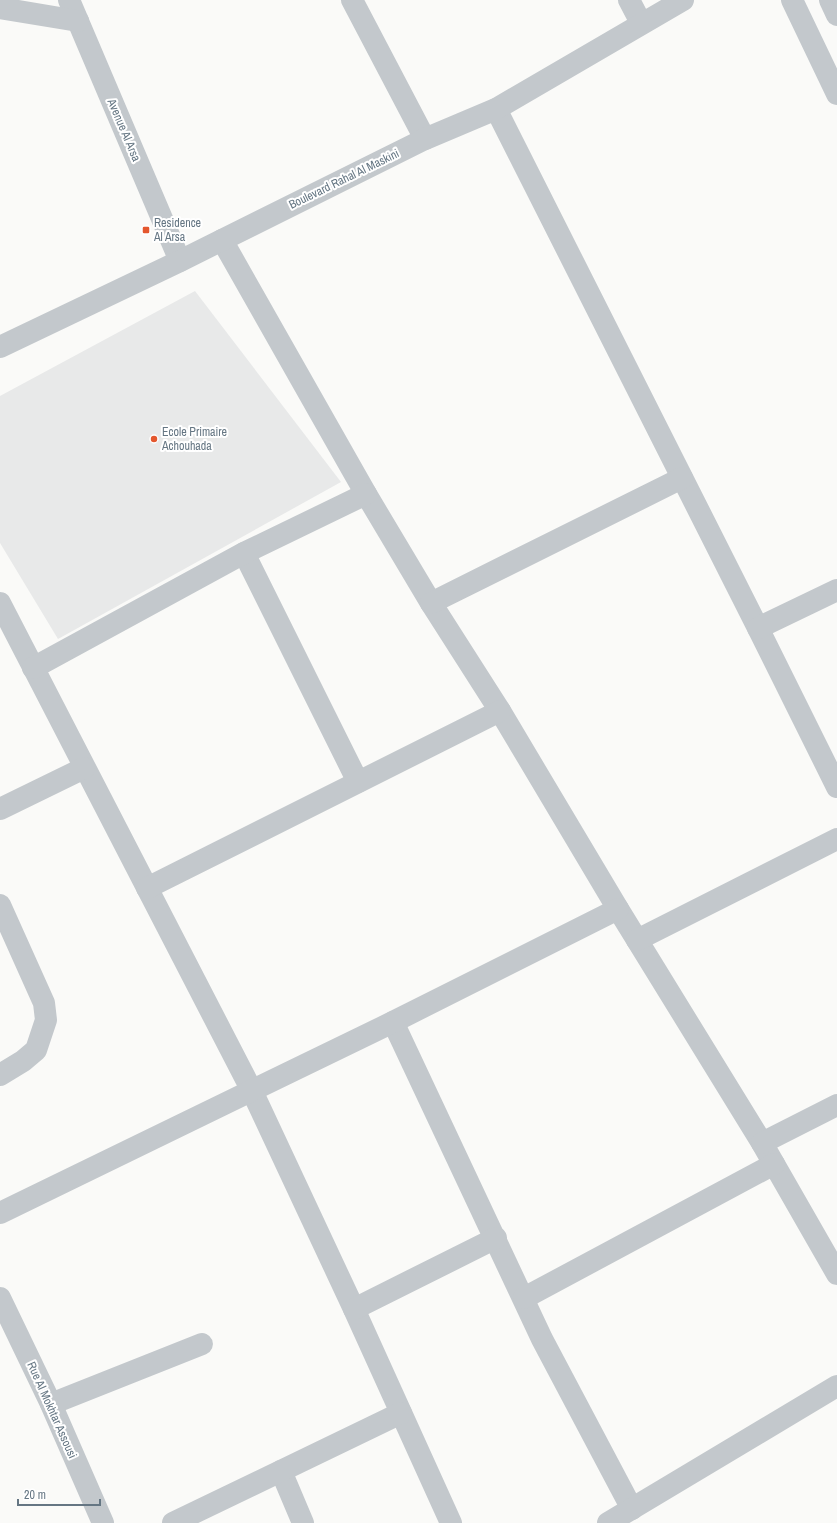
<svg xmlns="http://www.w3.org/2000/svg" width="837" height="1523" font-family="'Archivo Narrow',sans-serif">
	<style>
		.built { fill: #e8e9e9 }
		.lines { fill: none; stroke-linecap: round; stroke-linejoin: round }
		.minor { stroke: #c3c8cc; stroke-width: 22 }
		.poi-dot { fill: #e4572e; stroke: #fff; stroke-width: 1.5 }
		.labels { text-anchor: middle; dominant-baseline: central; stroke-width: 4; stroke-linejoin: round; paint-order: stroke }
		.street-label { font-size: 12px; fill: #657683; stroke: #fff }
		.poi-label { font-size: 12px; fill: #657683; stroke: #fff; text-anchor: start }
	</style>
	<rect width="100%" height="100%" fill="#fafaf8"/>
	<polygon class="built" points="195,291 341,482 58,639 0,543 0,396"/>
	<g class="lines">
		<g class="minor">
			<polyline points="69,0 180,261"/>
			<polyline points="352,0 425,139"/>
			<polyline points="629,0 641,23"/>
			<polyline points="792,0 837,94"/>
			<polyline points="830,0 837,15"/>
			<polyline points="0,8 78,21"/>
			<polyline points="496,109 758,628 837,787"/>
			<polyline points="222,240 366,494 431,603 500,711 618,909 762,1143 837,1274"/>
			<polyline points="0,347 180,261 425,139 496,109 683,0"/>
			<polyline points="244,553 358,782"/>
			<polyline points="0,603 252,1091 354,1309 451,1523"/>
			<polyline points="431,603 682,478"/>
			<polyline points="758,628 837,590"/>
			<polyline points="33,668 244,553 366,494"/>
			<polyline points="0,809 84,768"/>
			<polyline points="147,888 500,711"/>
			<polyline points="0,905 44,1003 46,1020 36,1050 23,1061 0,1075"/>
			<polyline points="637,940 837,839"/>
			<polyline points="393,1022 542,1339 632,1509"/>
			<polyline points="762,1143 837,1105"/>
			<polyline points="0,1213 393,1022 618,909"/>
			<polyline points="0,1298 51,1404 103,1523"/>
			<polyline points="524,1298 774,1164"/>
			<polyline points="354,1309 496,1238"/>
			<polyline points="51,1404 202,1344"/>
			<polyline points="281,1471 303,1523"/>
			<polyline points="173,1523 401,1413"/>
			<polyline points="608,1523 837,1386"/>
		</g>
	</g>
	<g class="poi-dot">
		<rect x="142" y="226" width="8" height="8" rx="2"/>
		<circle cx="154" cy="439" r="4"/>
	</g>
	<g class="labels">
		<g class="street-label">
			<text transform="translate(124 130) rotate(67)">Avenue Al Arsa</text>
			<text transform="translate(344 179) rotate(-26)">Boulevard Rahal Al Maskini</text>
			<text transform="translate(52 1410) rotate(66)">Rue Al Mokhtar Assousi</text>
		</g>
		<g class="poi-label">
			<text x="154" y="223">Residence<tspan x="154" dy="14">Al Arsa</tspan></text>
			<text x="162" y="432">Ecole Primaire<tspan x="162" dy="14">Achouhada</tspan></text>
		</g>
	</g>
	<path d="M18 1499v6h82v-6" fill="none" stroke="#657683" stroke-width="2"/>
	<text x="24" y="1499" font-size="12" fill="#657683" stroke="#ffffff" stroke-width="3" paint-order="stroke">20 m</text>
</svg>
